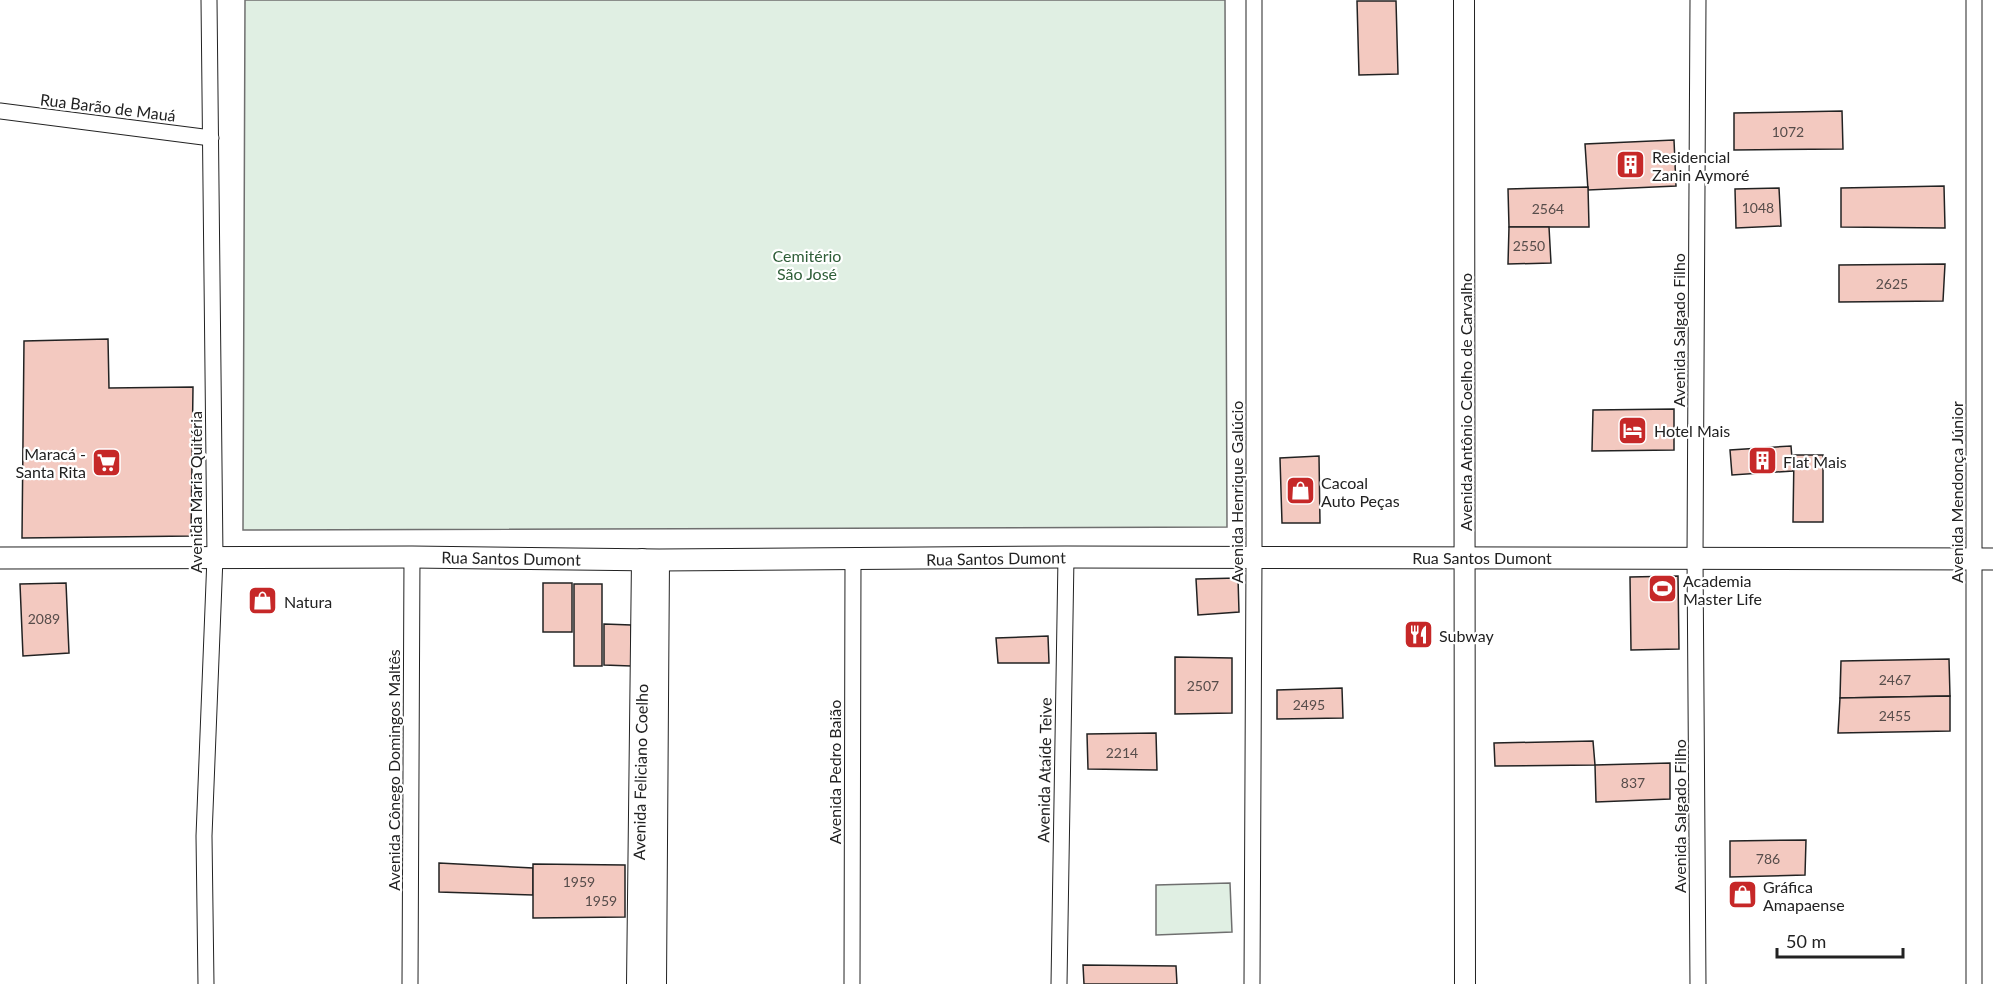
<svg xmlns="http://www.w3.org/2000/svg" width="1993" height="984" font-family="Lato,sans-serif">
	<style>
		.green { fill: #e0efe3; stroke: #6f6f6f; stroke-width: 1.5 }
		.building { fill: #f3c9c0; stroke: #222; stroke-width: 1.5 }
		.lines { fill: none; stroke-linecap: round; stroke-linejoin: round }
		.minor-casing { stroke: #222; stroke-width: 17 }
		.tertiary-casing { stroke: #222; stroke-width: 22 }
		.secondary-casing { stroke: #222; stroke-width: 23 }
		.minor { stroke: #fff; stroke-width: 15 }
		.tertiary { stroke: #fff; stroke-width: 20 }
		.secondary { stroke: #fff; stroke-width: 21 }
		.labels { text-anchor: middle; dominant-baseline: central; stroke-width: 4.5; stroke-linejoin: round; paint-order: stroke }
		.number-label { font-size: 14px; fill: #564c4a }
		.street-label { font-size: 16px; fill: #222; stroke: #fff }
		.poi-label { font-size: 16px; fill: #222; stroke: #fff; text-anchor: start }
		.park-label { font-size: 16px; fill: #2f5e38; stroke: #fff }
	</style>
	<rect width="100%" height="100%" fill="#fff"/>
	<g class="green">
		<polygon points="245,0 1225,0 1227,527 243,530"/>
		<polygon points="1230,883 1232,932 1156,935 1156,885"/>
	</g>
	<g class="building">
		<polygon points="1357,1 1396,1 1398,74 1359,75"/>
		<polygon points="1842,111 1843,149 1734,150 1734,113"/>
		<polygon points="1674,140 1676,186 1588,190 1585,144"/>
		<polygon points="1944,186 1945,228 1841,227 1841,188"/>
		<polygon points="1588,187 1589,227 1509,227 1508,189"/>
		<polygon points="1779,188 1781,226 1736,228 1735,189"/>
		<polygon points="1509,227 1549,227 1551,263 1508,264"/>
		<polygon points="1945,264 1943,301 1839,302 1839,265"/>
		<polygon points="108,339 109,388 193,387 191,536 22,538 24,341"/>
		<polygon points="1674,409 1674,450 1592,451 1593,410"/>
		<polygon points="1791,446 1793,471 1732,475 1730,450"/>
		<polygon points="1794,455 1823,455 1823,522 1793,522"/>
		<polygon points="1319,456 1320,523 1282,523 1280,458"/>
		<polygon points="1678,576 1679,649 1631,650 1630,577"/>
		<polygon points="1238,578 1239,612 1198,615 1196,579"/>
		<polygon points="66,583 69,653 23,656 20,584"/>
		<rect x="543" y="583" width="29" height="49"/>
		<rect x="574" y="584" width="28" height="82"/>
		<polygon points="604,624 631,625 631,666 604,665"/>
		<polygon points="1048,636 1049,663 998,663 996,638"/>
		<polygon points="1175,657 1232,658 1232,713 1175,714"/>
		<polygon points="1949,659 1950,696 1840,698 1841,661"/>
		<polygon points="1342,688 1343,718 1277,719 1277,690"/>
		<polygon points="1950,696 1950,731 1838,733 1840,698"/>
		<polygon points="1156,733 1157,770 1088,769 1087,734"/>
		<polygon points="1593,741 1595,765 1495,766 1494,743"/>
		<polygon points="1670,763 1670,799 1596,802 1595,765"/>
		<polygon points="1806,840 1805,875 1730,877 1730,841"/>
		<polygon points="439,863 533,868 533,895 439,892"/>
		<polygon points="533,864 625,865 625,917 533,918"/>
		<polygon points="1083,965 1176,966 1177,984 1084,984"/>
	</g>
	<g class="lines">
		<defs>
			<g id="minor">
				<polyline points="1698,0 1695,557 1698,984"/>
				<polyline points="1974,0 1974,984"/>
				<polyline points="0,111 211,138"/>
				<polyline points="206,984 204,836 215,557 209,0"/>
				<polyline points="410,984 412,557"/>
				<polyline points="852,984 853,559"/>
				<polyline points="1059,984 1066,557"/>
				<polyline points="1252,984 1254,557 1254,0"/>
			</g>
			<g id="tertiary">
				<polyline points="1464,0 1465,984"/>
				<polyline points="637,984 642,559"/>
				<polyline points="656,984 659,560"/>
			</g>
			<polyline id="secondary" points="0,558 412,557 659,560 1066,557 1993,559"/>
		</defs>
		<use href="#minor" class="minor-casing"/>
		<use href="#tertiary" class="tertiary-casing"/>
		<use href="#secondary" class="secondary-casing"/>
		<use href="#minor" class="minor"/>
		<use href="#tertiary" class="tertiary"/>
		<use href="#secondary" class="secondary"/>
	</g>
	<defs>
		<symbol id="building-square" viewBox="-11 -11 22 22"><rect x="-9" y="-9" width="18" height="18" rx="4" fill="#c62828" stroke="#fff"/><path d="M-4-6H4V6H1V3H-1V6H-4ZM-2.5-4.3h1.7v1.8h-1.7ZM.8-4.3h1.7v1.8H.8ZM-2.5-1h1.7V.8h-1.7ZM.8-1h1.7V.8H.8Z" fill="#fff"/></symbol>
		<symbol id="hotel-square" viewBox="-11 -11 22 22"><rect x="-9" y="-9" width="18" height="18" rx="4" fill="#c62828" stroke="#fff"/><path d="M-6-4.5h1.5V1H6V5H4.5V3h-9V5H-6ZM-4 0a1.8 1.8 0 1 1 3.6 0ZM.5 0V-2.5h3Q6-2.5 6 0Z" fill="#fff"/></symbol>
		<symbol id="supermarket-square" viewBox="-11 -11 22 22"><rect x="-9" y="-9" width="18" height="18" rx="4" fill="#c62828" stroke="#fff"/><path d="M-6-5.5h2.5l.6 2H6L4.5 2H-2.5L-4.4-4H-6ZM-1.5 3.2a1.3 1.3 0 1 0 .1 0ZM3 3.2a1.3 1.3 0 1 0 .1 0Z" fill="#fff"/></symbol>
		<symbol id="shop-square" viewBox="-11 -11 22 22"><rect x="-9" y="-9" width="18" height="18" rx="4" fill="#c62828" stroke="#fff"/><path d="M-5-2.5h2.3a2.7 3.5 0 0 1 5.4 0H5L5.5 6h-11ZM-1.5-2.5h3a1.5 2.3 0 0 0-3 0Z" fill="#fff"/></symbol>
		<symbol id="stadium-square" viewBox="-11 -11 22 22"><rect x="-9" y="-9" width="18" height="18" rx="4" fill="#c62828" stroke="#fff"/><path d="M0-5a6.5 5 0 1 0 0 10a6.5 5 0 1 0 0-10ZM-3.5-1.8h7v3.6h-7Z" fill="#fff"/></symbol>
		<symbol id="restaurant-square" viewBox="-11 -11 22 22"><rect x="-9" y="-9" width="18" height="18" rx="4" fill="#c62828" stroke="#fff"/><path d="M-5-6h1v4h1v-4h1v4h1v-4h1v5L-1.5 .5V6h-2V.5L-5-1ZM5-6V6H3V1.5H1.5Q1.5-4 5-6Z" fill="#fff"/></symbol>
	</defs>
	<g fill-rule="evenodd">
		<use href="#building-square" x="1614" y="148" width="33" height="33"/>
		<use href="#hotel-square" x="1616" y="414" width="33" height="33"/>
		<use href="#building-square" x="1746" y="444" width="33" height="33"/>
		<use href="#supermarket-square" x="90" y="446" width="33" height="33"/>
		<use href="#shop-square" x="1284" y="474" width="33" height="33"/>
		<use href="#stadium-square" x="1646" y="572" width="33" height="33"/>
		<use href="#shop-square" x="246" y="584" width="33" height="33"/>
		<use href="#restaurant-square" x="1402" y="618" width="33" height="33"/>
		<use href="#shop-square" x="1726" y="878" width="33" height="33"/>
	</g>
	<g class="labels">
		<g class="number-label">
			<text x="1788" y="131">1072</text>
			<text x="1758" y="207">1048</text>
			<text x="1548" y="208">2564</text>
			<text x="1529" y="245">2550</text>
			<text x="1892" y="283">2625</text>
			<text x="44" y="618">2089</text>
			<text x="1895" y="679">2467</text>
			<text x="1203" y="685">2507</text>
			<text x="1309" y="704">2495</text>
			<text x="1895" y="715">2455</text>
			<text x="1122" y="752">2214</text>
			<text x="1633" y="782">837</text>
			<text x="1768" y="858">786</text>
			<text x="579" y="881">1959</text>
			<text x="601" y="900">1959</text>
		</g>
		<g class="street-label">
			<text transform="translate(108 107) rotate(7)">Rua Barão de Mauá</text>
			<text transform="translate(1678 330) rotate(-90)">Avenida Salgado Filho</text>
			<text transform="translate(1465 402) rotate(-90)">Avenida Antônio Coelho de Carvalho</text>
			<text transform="translate(195 492) rotate(-90)">Avenida Maria Quitéria</text>
			<text transform="translate(1236 492) rotate(-90)">Avenida Henrique Galúcio</text>
			<text transform="translate(1956 492) rotate(-90)">Avenida Mendonça Júnior</text>
			<text x="1482" y="557">Rua Santos Dumont</text>
			<text transform="translate(511 558) rotate(1)">Rua Santos Dumont</text>
			<text transform="translate(996 558) rotate(-1)">Rua Santos Dumont</text>
			<text transform="translate(393 770) rotate(-90)">Avenida Cônego Domingos Maltês</text>
			<text transform="translate(1044 770) rotate(-89)">Avenida Ataíde Teive</text>
			<text transform="translate(640 772) rotate(-89)">Avenida Feliciano Coelho</text>
			<text transform="translate(834 772) rotate(-90)">Avenida Pedro Baião</text>
			<text transform="translate(1679 816) rotate(-90)">Avenida Salgado Filho</text>
		</g>
		<g class="poi-label">
			<text x="1652" y="156">Residencial<tspan x="1652" dy="18">Zanin Aymoré</tspan></text>
			<text x="1654" y="430">Hotel Mais</text>
			<text x="86" y="453" text-anchor="end">Maracá -<tspan x="86" dy="18">Santa Rita</tspan></text>
			<text x="1783" y="461">Flat Mais</text>
			<text x="1321" y="482">Cacoal<tspan x="1321" dy="18">Auto Peças</tspan></text>
			<text x="1683" y="580">Academia<tspan x="1683" dy="18">Master Life</tspan></text>
			<text x="284" y="601">Natura</text>
			<text x="1439" y="635">Subway</text>
			<text x="1763" y="886">Gráfica<tspan x="1763" dy="18">Amapaense</tspan></text>
		</g>
		<g class="park-label">
			<text x="807" y="255">Cemitério<tspan x="807" dy="18">São José</tspan></text>
		</g>
	</g>
	<path d="M1777 948v9h126v-9" fill="none" stroke="#222222" stroke-width="3"/>
	<text x="1786" y="948" font-size="18" fill="#222222" stroke="#ffffff" stroke-width="4.5" paint-order="stroke">50 m</text>
</svg>
